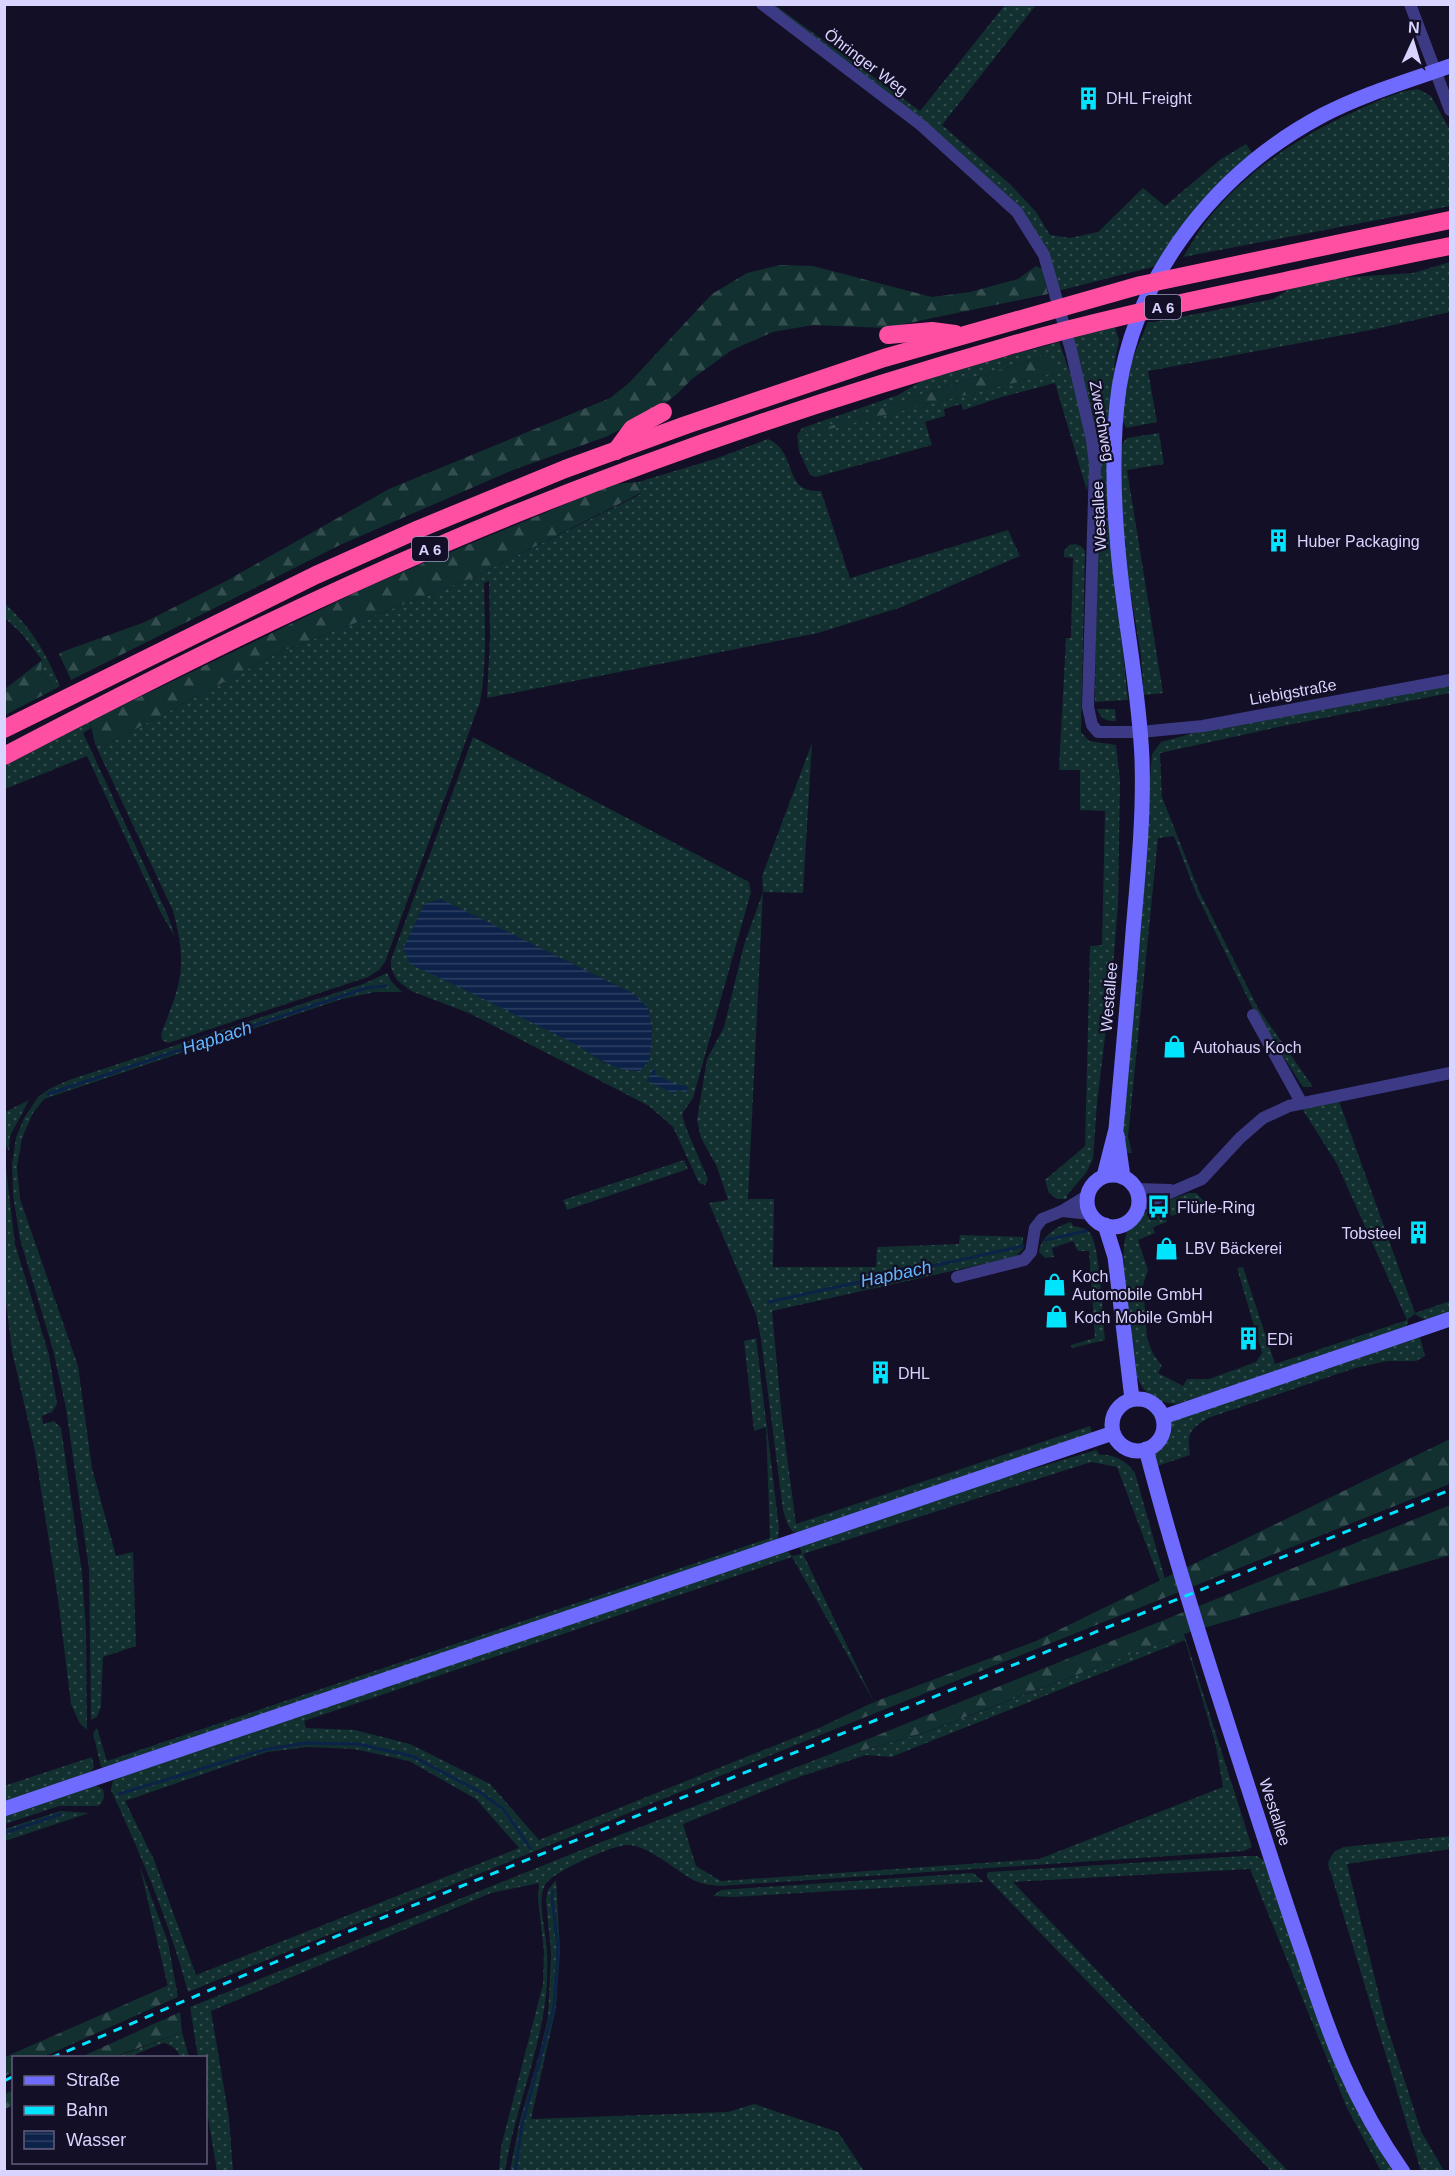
<svg xmlns="http://www.w3.org/2000/svg" width="1455" height="2176" font-family="Helvetica,sans-serif">
	<style>
		.grass { fill: url(#grass-dots); fill-rule: evenodd }
		.forest { fill: url(#forest-firs) }
		.water { fill: url(#water-rules) }
		.lines { fill: none; stroke-linecap: round; stroke-linejoin: round }
		.stream { stroke: #0c2248; stroke-width: 3 }
		.street { stroke: #3d3a85; stroke-width: 12 }
		.secondary { stroke: #6f6bff; stroke-width: 15 }
		.highway { stroke: #ff4fa3; stroke-width: 18 }
		.rail { stroke: #00e5ff; stroke-width: 3; stroke-dasharray: 9 8; stroke-linecap: butt }
		.labels { text-anchor: middle; dominant-baseline: central; stroke-width: 4.5; stroke-linejoin: round; paint-order: stroke }
		.shield { fill: #130f26; stroke: #9e99be; stroke-width: 1.5 }
		.shield-label { font-size: 15px; font-weight: bold; fill: #d9d4ff }
		.street-label { font-size: 16px; fill: #d9d4ff; stroke: #130f26 }
		.poi-label { font-size: 16px; fill: #d9d4ff; stroke: #130f26; text-anchor: start }
		.water-label { font-size: 18px; font-style: italic; fill: #62b6ff; stroke: #130f26 }
	</style>
	<defs>
		<pattern id="grass-dots" width="8" height="8" patternUnits="userSpaceOnUse" patternTransform="scale(1.5)"><rect width="8" height="8" fill="#12302f"/><path d="M2 2h.1M6 6h.1" fill="none" stroke="#344d4e" stroke-width="1.8" stroke-linecap="round"/></pattern>
		<pattern id="forest-firs" width="22" height="20" patternUnits="userSpaceOnUse" patternTransform="scale(1.5)"><rect width="22" height="20" fill="#12302f"/><path d="M5 1l3.5 6h-7zM16 11l3.5 6h-7z" fill="#344d4e"/></pattern>
		<pattern id="water-rules" width="6" height="5" patternUnits="userSpaceOnUse" patternTransform="scale(1.5)"><rect width="6" height="5" fill="#0c2248"/><path d="M0 2.5h6" fill="none" stroke="#2f4163"/></pattern>
	</defs>
	<rect width="100%" height="100%" fill="#130f26"/>
	<g class="grass">
		<polygon points="763,5 775,5 920,111 1005,5 1036,5 942,125 1011,185 1036,212 1050,235 1070,238 1098,232 1143,188 1165,206 1221,159 1246,144 1257,160 1164,264 1054,292 1044,255 1017,212 965,164"/>
		<path d="M1418 89 1431 96 1450 130V206L1183 257C1191 245 1198 231 1208 219 1247 170 1301 135 1358 110 1378 101 1397 91 1418 89Z"/>
		<polygon points="1450,262 1450,312 1371,330 1148,371 1157,422 1126,428 1122,419 1126,382 1134,355 1148,322 1154,322 1273,299 1304,280 1413,273"/>
		<polygon points="1115,327 1119,341 1115,360 1111,420 1111,543 1128,700 1095,702 1098,461 1071,338"/>
		<path d="M1059 342C1070 373 1091 430 1091 463 1091 472 1088 482 1087 491L1055 383 1002 397 963 410 961 404 944 409 945 416 925 422 932 445 816 477 810 475 799 451 797 435 802 428 898 395 925 379ZM1046 355 1057 372 815 432 917 396Z"/>
		<polygon points="1159,433 1164,464 1127,470 1163,693 1144,695 1141,656 1122,540 1120,446 1127,438"/>
		<path d="M768 439C794 450 786 482 806 489 810 491 816 491 821 491L850 578 1008 530 1020 556 902 607 818 633 487 698 490 637 489 581 484 583C485 624 487 663 480 702L385 962 379 970 368 977 168 1043 162 1040 161 1034C181 983 188 967 173 911L95 744 104 746 280 652 472 578 641 494 638 482 715 459Z"/>
		<polygon points="1075,544 1081,546 1085,551 1081,732 1089,741 1116,745 1120,780 1118,904 1112,979 1097,1103 1093,1159 1086,1173 1067,1195 1067,1199 1057,1199 1049,1193 1045,1180 1085,1146 1090,946 1102,945 1105,811 1080,810 1080,770 1059,770 1066,638 1071,638 1073,558 1064,557 1064,551 1069,545"/>
		<path d="M4 603C32 628 45 652 60 686L55 689 41 673 42 660 22 634 5 618Z"/>
		<polygon points="1450,685 1450,693 1283,726 1160,753 1162,797 1199,891 1258,1008 1313,1087 1303,1087 1255,1013 1196,893 1174,836 1158,838 1128,1137 1132,1153 1124,1153 1121,1125 1152,754 1161,742 1197,732"/>
		<path d="M1097 709H1115L1116 721C1105 721 1101 719 1097 709Z"/>
		<polygon points="90,721 91,728 83,733 168,916 175,937 161,913 87,756 5,789 5,766"/>
		<path d="M473 737 749 882 751 892 693 1098 682 1114 686 1128 708 1179 705 1185 699 1183 673 1127 649 1106 471 1014 411 991 397 980 391 968V960ZM648 1007 652 1032 649 1060 605 1063 574 1043Z"/>
		<polygon points="812,743 803,893 763,892 748,1199 774,1199 773,1267 876,1267 877,1247 959,1244 960,1235 1023,1237 1023,1249 1015,1257 772,1311 782,1419 796,1524 1090,1426 1092,1433 805,1533 793,1532 788,1525 783,1510 761,1339 756,1314 709,1203 728,1200 717,1167 701,1138 697,1120 707,1059 724,1027 744,945 763,892 762,876"/>
		<polygon points="387,973 391,981 402,992 375,992 342,999 44,1099 33,1113 22,1138 17,1167 20,1199 78,1366 92,1468 116,1556 133,1552 136,1646 103,1657 101,1706 97,1717 91,1720 89,1569 66,1408 53,1350 20,1239 13,1195 12,1164 16,1138 24,1118 38,1097 49,1089 69,1080 363,984"/>
		<polygon points="29,1100 10,1136 9,1151 5,1144 5,1112"/>
		<path d="M1339 1101 1415 1313 1450 1301V1314C1437 1318 1427 1324 1415 1314L1408 1319 1407 1325 1402 1331 1176 1404C1151 1402 1141 1391 1134 1368 1131 1341 1116 1251 1128 1230 1130 1226 1135 1225 1138 1221 1143 1215 1146 1210 1153 1204L1156 1210 1162 1208 1167 1222 1153 1227 1155 1233 1138 1240 1148 1270 1143 1285 1147 1338 1153 1354 1162 1366 1158 1373 1183 1386 1187 1379H1209L1256 1362 1262 1353 1237 1268 1243 1267 1275 1364 1407 1320 1337 1164 1301 1107Z"/>
		<polygon points="5,1160 15,1244 49,1355 57,1404 52,1412 42,1416 43,1424 54,1421 61,1428 82,1573 86,1629 87,1730 79,1722 71,1704 58,1599 35,1451 12,1351 4,1286"/>
		<polygon points="684,1160 688,1169 567,1210 563,1200"/>
		<polygon points="1189,1193 1196,1193 1206,1203 1197,1206 1192,1200 1183,1200 1177,1208 1178,1214 1171,1216 1166,1201"/>
		<path d="M1071 1222 1073 1226C1078 1227 1086 1228 1090 1233 1100 1245 1103 1320 1105 1340L1072 1348 1071 1345 1095 1338 1089 1251H1078L1073 1241 1052 1248 1054 1257 1045 1258 1039 1252C1041 1237 1056 1226 1071 1222Z"/>
		<path d="M1418 1330 1425 1356 1416 1361H1387L1355 1368 1208 1418C1189 1430 1187 1433 1190 1455L1151 1468 1146 1449C1160 1442 1164 1433 1163 1417Z"/>
		<polygon points="756,1338 779,1528 778,1538 768,1546 108,1769 101,1767 93,1733 97,1728 107,1761 770,1538 766,1427 754,1431 744,1341"/>
		<path d="M1096 1450 1100 1455C1113 1453 1128 1462 1135 1473L1165 1579 1160 1581 1117 1467 1091 1462 803 1554 874 1702 792 1557 304 1721 306 1728 355 1730 410 1744 490 1784 539 1840 821 1727 823 1734 188 1992C169 1921 142 1857 111 1790L113 1780 122 1774 787 1550 792 1556 802 1554 799 1546 956 1492ZM308 1747 354 1749 409 1761 476 1799 519 1848 196 1975 154 1860 125 1801 267 1752Z"/>
		<path d="M1184 1634 1252 1847 1244 1851 721 1886C713 1885 705 1885 698 1882 677 1873 649 1844 626 1845 611 1846 552 1872 545 1885 536 1901 547 1934 547 1953 548 1963 547 1974 547 1985 542 2049 515 2108 505 2171H499L501 2147 543 1984 544 1951 538 1899 539 1883 491 1893 211 2011 229 2118 233 2171H217L206 2106V2058L198 2057 190 2007 604 1841 828 1755 830 1760 927 1732ZM1185 1640 1216 1746 1223 1787 1039 1859 721 1881 696 1866 683 1824 796 1778 866 1755 891 1757Z"/>
		<polygon points="92,1757 94,1767 88,1776 5,1804 4,1786"/>
		<path d="M90 1785 97 1786 103 1789C105 1797 104 1801 98 1806H59L5 1824 4 1815Z"/>
		<polygon points="60,1811 89,1813 5,1841 5,1829"/>
		<path d="M1450 1836V1849L1347 1864 1385 2020 1421 2131 1444 2171H1421L1328 1864C1331 1854 1334 1851 1344 1847Z"/>
		<polygon points="1244,1856 1257,1856 1266,1862 1310,1999 1396,2171 1381,2171 1347,2108 1250,1869 1013,1882 1288,2171 1271,2171 987,1878 988,1872"/>
		<polygon points="140,1867 168,1942 178,1997 171,2000"/>
		<polygon points="973,1873 984,1882 733,1897 713,1896 721,1890"/>
		<polygon points="556,1880 560,1951 556,2008 531,2119 728,2112 754,2104 838,2132 864,2171 510,2171 520,2120 539,2055 548,2018 551,1953 546,1900 548,1890"/>
		<path d="M182 2032 189 2057H180C178 2049 171 2045 163 2043L129 2057 114 2058Z"/>
	</g>
	<g class="forest">
		<polygon points="780,265 813,266 932,297 970,292 1018,279 1036,266 1042,269 1048,294 885,328 813,325 773,332 732,350 692,379 677,394 658,409 608,436 513,470 340,545 71,680 59,654 64,651 145,622 226,581 389,489 610,398 629,383 712,294 747,273"/>
		<polygon points="1046,355 1058,372 805,435 917,396"/>
		<polygon points="638,482 641,493 472,578 280,652 104,746 95,744 90,721 369,586 614,484"/>
		<polygon points="42,660 41,673 55,689 5,715 5,689"/>
		<polygon points="1450,1439 1450,1484 823,1734 821,1727 874,1702 1036,1641"/>
		<polygon points="1450,1505 1450,1555 1184,1634 926,1732 830,1760 828,1755"/>
		<polygon points="169,1985 171,2000 43,2057 14,2058 13,2072 5,2076 5,2057"/>
		<polygon points="180,2012 182,2032 114,2057 81,2057"/>
		<polygon points="13,2090 13,2105 5,2109 5,2094"/>
	</g>
	<g class="water">
		<path d="M441 899 632 993 648 1007 652 1032 650 1060 640 1071C611 1072 593 1053 569 1041 516 1015 463 989 410 964L403 949 424 904Z"/>
		<polygon points="653,1069 656,1070 655,1074 679,1086 680,1084 688,1087 686,1093 677,1089 675,1094 647,1081"/>
	</g>
	<g class="lines">
		<g class="stream">
			<polyline points="48,1094 366,988 386,986"/>
			<polyline points="1046,1240 1086,1231"/>
			<polyline points="769,1302 1023,1246"/>
			<polyline points="119,1794 263,1750 305,1743 358,1744 412,1756 480,1792 504,1810 531,1849"/>
			<polyline points="4,1833 61,1814"/>
			<polyline points="515,2172 522,2125 554,2007 558,1949 552,1897 553,1891"/>
		</g>
		<g class="street">
			<polyline points="762,4 921,125 1017,212 1044,255 1071,350 1092,440 1095,464 1088,707 1092,725 1098,732 1140,732 1203,726 1450,680"/>
			<polyline points="1410,4 1450,110"/>
			<polyline points="1253,1015 1301,1102"/>
			<polyline points="1137,1189 1170,1190"/>
			<polyline points="1139,1206 1202,1179 1240,1138 1263,1118 1289,1106 1450,1073"/>
			<polyline points="1062,1211 1091,1214"/>
			<polyline points="957,1277 1024,1260 1031,1252 1035,1228 1042,1219 1062,1211 1088,1195"/>
		</g>
		<g class="secondary">
			<polyline points="1117,1135 1123,1177"/>
			<circle cx="1113" cy="1201" r="26"/>
			<path d="M1104 1176 1116 1129C1122 1064 1128 998 1133 932 1138 874 1144 816 1142 759 1139 684 1122 611 1117 537 1113 488 1112 437 1119 388 1138 270 1219 170 1323 115 1363 94 1408 81 1450 66"/>
			<polyline points="1105,1225 1115,1257 1132,1399"/>
			<circle cx="1138" cy="1425" r="26"/>
			<polyline points="1163,1417 1450,1319"/>
			<path d="M1146 1449C1179 1576 1220 1700 1260 1824 1274 1867 1288 1911 1303 1954 1329 2035 1353 2101 1403 2172"/>
			<polyline points="4,1809 1113,1433"/>
		</g>
		<g class="highway">
			<polyline points="888,335 932,331 955,334"/>
			<polyline points="616,451 632,429 663,412"/>
			<polyline points="4,729 316,575 419,529 565,469 686,425 884,358 1141,285 1450,220"/>
			<path d="M4 756C144 683 284 612 429 550 616 469 810 403 1005 347 1089 322 1176 304 1261 286 1324 273 1387 258 1450 246"/>
		</g>
		<g class="rail">
			<polyline points="51,2058 322,1942 1450,1490"/>
			<polyline points="4,2081 14,2076"/>
		</g>
	</g>
	<defs>
		<symbol id="building-bare" viewBox="-9 -9 18 18"><path d="M-4-6H4V6H1V3H-1V6H-4ZM-2.5-4.3h1.7v1.8h-1.7ZM.8-4.3h1.7v1.8H.8ZM-2.5-1h1.7V.8h-1.7ZM.8-1h1.7V.8H.8Z" fill="#00e5ff" stroke="#130f26" stroke-width="2.5" paint-order="stroke"/></symbol>
		<symbol id="shop-bare" viewBox="-9 -9 18 18"><path d="M-5-2.5h2.3a2.7 3.5 0 0 1 5.4 0H5L5.5 6h-11ZM-1.5-2.5h3a1.5 2.3 0 0 0-3 0Z" fill="#00e5ff" stroke="#130f26" stroke-width="2.5" paint-order="stroke"/></symbol>
		<symbol id="bus-bare" viewBox="-9 -9 18 18"><path d="M-5-6H5V4H4V6H2V4H-2V6H-4V4H-5ZM-3.5-4V0h7V-4ZM-3.5 1.2v1.5H-2V1.2ZM2 1.2v1.5H3.5V1.2Z" fill="#00e5ff" stroke="#130f26" stroke-width="2.5" paint-order="stroke"/></symbol>
	</defs>
	<g fill-rule="evenodd">
		<use href="#building-bare" x="1072" y="82" width="33" height="33"/>
		<use href="#building-bare" x="1262" y="524" width="33" height="33"/>
		<use href="#shop-bare" x="1158" y="1030" width="33" height="33"/>
		<use href="#bus-bare" x="1142" y="1190" width="33" height="33"/>
		<use href="#building-bare" x="1402" y="1216" width="33" height="33"/>
		<use href="#shop-bare" x="1150" y="1232" width="33" height="33"/>
		<use href="#shop-bare" x="1038" y="1268" width="33" height="33"/>
		<use href="#shop-bare" x="1040" y="1300" width="33" height="33"/>
		<use href="#building-bare" x="1232" y="1322" width="33" height="33"/>
		<use href="#building-bare" x="864" y="1356" width="33" height="33"/>
	</g>
	<g class="labels">
		<g class="shield">
			<rect x="1145" y="295" width="36" height="24" rx="4.5"/>
			<rect x="412" y="537" width="36" height="24" rx="4.5"/>
		</g>
		<g class="shield-label">
			<text x="1163" y="307">A 6</text>
			<text x="430" y="549">A 6</text>
		</g>
		<g class="street-label">
			<text transform="translate(866 62) rotate(37)">Öhringer Weg</text>
			<text transform="translate(1102 421) rotate(80)">Zwerchweg</text>
			<text transform="translate(1099 516) rotate(-93)">Westallee</text>
			<text transform="translate(1293 692) rotate(-10)">Liebigstraße</text>
			<text transform="translate(1109 997) rotate(-85)">Westallee</text>
			<text transform="translate(1275 1812) rotate(72)">Westallee</text>
		</g>
		<g class="poi-label">
			<text x="1106" y="98">DHL Freight</text>
			<text x="1297" y="541">Huber Packaging</text>
			<text x="1193" y="1047">Autohaus Koch</text>
			<text x="1177" y="1207">Flürle-Ring</text>
			<text x="1401" y="1233" text-anchor="end">Tobsteel</text>
			<text x="1185" y="1248">LBV Bäckerei</text>
			<text x="1072" y="1276">Koch<tspan x="1072" dy="18">Automobile GmbH</tspan></text>
			<text x="1074" y="1317">Koch Mobile GmbH</text>
			<text x="1267" y="1339">EDi</text>
			<text x="898" y="1373">DHL</text>
		</g>
		<g class="water-label">
			<text transform="translate(217 1038) rotate(-18)">Hapbach</text>
			<text transform="translate(896 1274) rotate(-12)">Hapbach</text>
		</g>
	</g>
	<rect width="1455" height="2176" fill="none" stroke="#d9d4ff" stroke-width="12"/>
	<rect x="12" y="2056" width="195" height="108" fill="#130f26" stroke="#625e7d" stroke-width="1.5"/>
	<rect x="24" y="2076" width="30" height="9" fill="#6f6bff" stroke="#625e7d" stroke-width="1.5"/>
	<text x="66" y="2086" font-size="18" fill="#d9d4ff">Straße</text>
	<rect x="24" y="2106" width="30" height="9" fill="#00e5ff" stroke="#625e7d" stroke-width="1.5"/>
	<text x="66" y="2116" font-size="18" fill="#d9d4ff">Bahn</text>
	<rect x="24" y="2131" width="30" height="18" fill="url(#water-rules)" stroke="#625e7d" stroke-width="1.5"/>
	<text x="66" y="2146" font-size="18" fill="#d9d4ff">Wasser</text>
	<g transform="translate(1413 42) rotate(4)" stroke="#130f26" stroke-width="4.5" paint-order="stroke">
	<path d="M0-4.5L10 22L0 15L-10 22Z" fill="#d9d4ff"/>
	<text y="-9" font-size="16" font-weight="bold" text-anchor="middle" fill="#d9d4ff">N</text>
	</g>
</svg>
